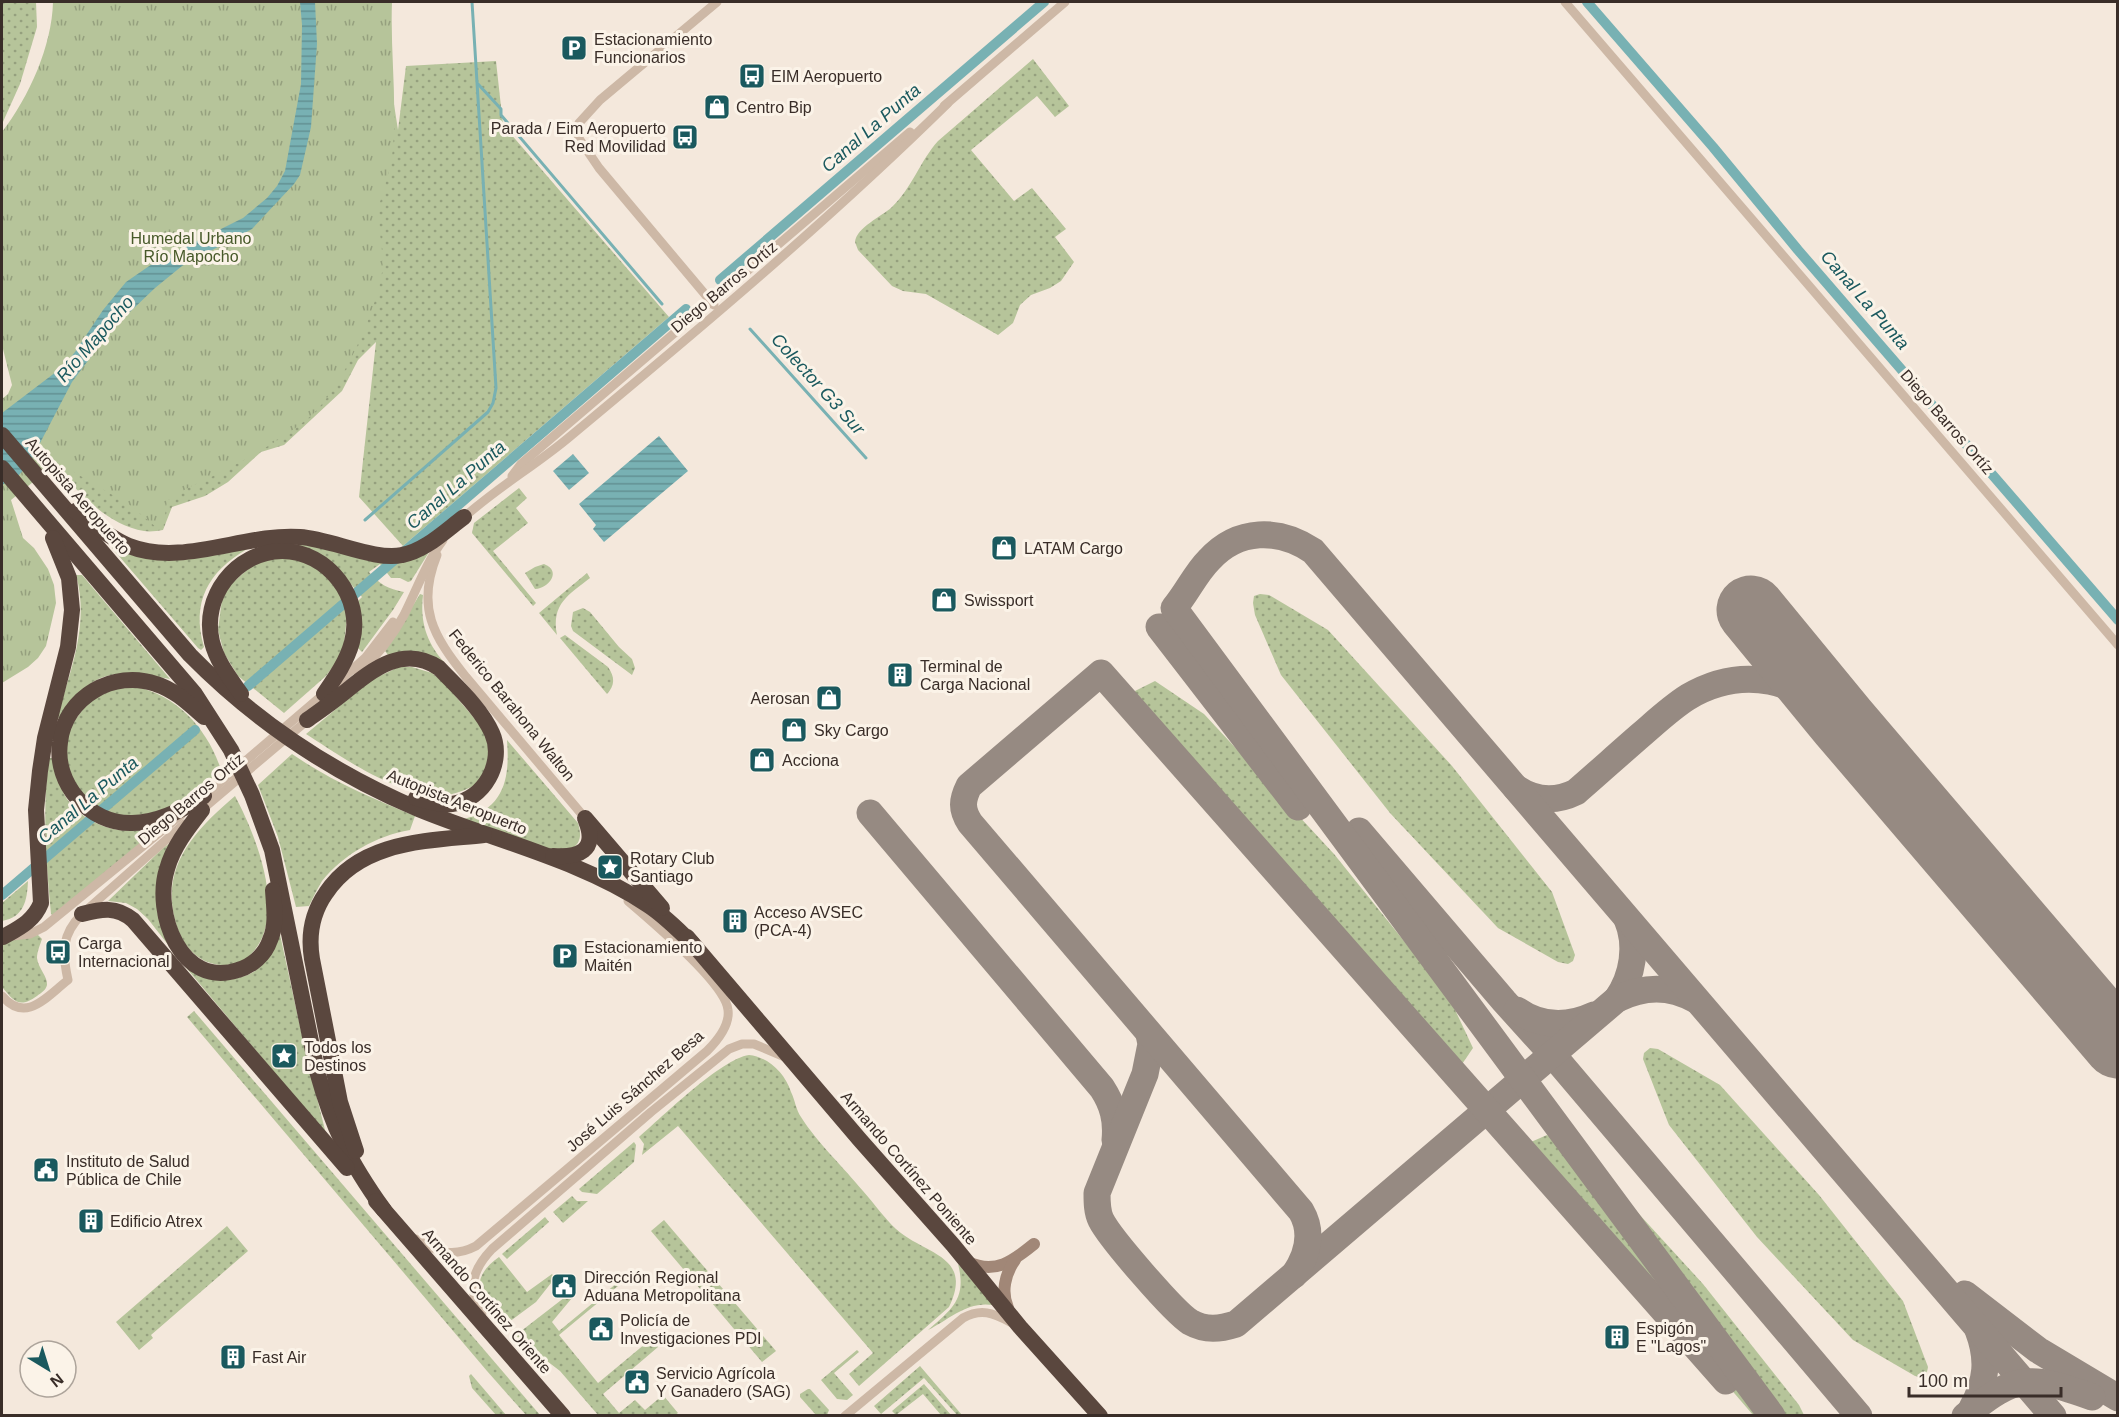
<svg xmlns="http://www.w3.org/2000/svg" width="2119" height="1417" font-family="Helvetica,sans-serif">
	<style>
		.grass { fill: url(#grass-dots) }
		.park { fill: url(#park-tufts) }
		.water { fill: url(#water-rules) }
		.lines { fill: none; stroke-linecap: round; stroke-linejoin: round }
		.stream { stroke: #78b1b3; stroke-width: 3 }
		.canal { stroke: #78b1b3; stroke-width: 10 }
		.taxiway { stroke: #968a82; stroke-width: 27 }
		.runway { stroke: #968a82; stroke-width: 69 }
		.street { stroke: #cdb8a6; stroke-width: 9 }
		.secondary { stroke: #a18777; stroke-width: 12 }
		.highway { stroke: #5a473e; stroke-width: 16 }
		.labels { text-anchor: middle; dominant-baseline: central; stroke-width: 6; stroke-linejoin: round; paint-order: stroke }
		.poi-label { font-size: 16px; fill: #392d28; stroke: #fbf3e8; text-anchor: start }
		.park-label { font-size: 16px; fill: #475929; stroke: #fbf3e8 }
		.street-label { font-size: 16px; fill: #392d28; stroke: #fbf3e8 }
		.water-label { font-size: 18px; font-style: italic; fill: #1a595e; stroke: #fbf3e8 }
	</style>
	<defs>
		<pattern id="grass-dots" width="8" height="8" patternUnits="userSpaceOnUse" patternTransform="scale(1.5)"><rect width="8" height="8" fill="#b6c49a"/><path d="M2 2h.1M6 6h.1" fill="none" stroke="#95a07e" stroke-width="1.8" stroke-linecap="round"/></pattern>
		<pattern id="park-tufts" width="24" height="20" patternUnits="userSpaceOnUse" patternTransform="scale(1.5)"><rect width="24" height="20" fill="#b6c49a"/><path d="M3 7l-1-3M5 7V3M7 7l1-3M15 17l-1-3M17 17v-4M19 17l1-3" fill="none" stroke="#95a07e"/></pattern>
		<pattern id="water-rules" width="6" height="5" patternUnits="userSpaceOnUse" patternTransform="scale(1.5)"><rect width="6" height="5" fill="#78b1b3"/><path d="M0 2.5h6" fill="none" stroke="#639092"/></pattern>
	</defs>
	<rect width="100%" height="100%" fill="#f4e8dc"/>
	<g class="grass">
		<polygon points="2,2 36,2 37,27 20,84 2,124"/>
		<path d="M1033 59 1069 106 1055 117 1037 96 971 150 1014 201 1032 188 1066 229 1055 237 1074 262 1061 281 1050 288 1031 295 1020 305 1013 323 998 335 926 294 903 291 892 286 858 250 855 242C857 227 881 217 892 207 912 188 920 161 938 141Z"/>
		<path d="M496 61 503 125 669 317 403 546 359 497 376 342 358 360 342 391 284 445 261 452 228 482 205 496 172 507 163 530C157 531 150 532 144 531 100 524 68 479 39 448L388 66 398 130 406 66Z"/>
		<polygon points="519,488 527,498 516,508 528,523 493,551 536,603 533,606 472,533 474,523"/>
		<path d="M300 543 383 561 388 567 398 561 431 549 411 581 408 582 400 578H391L380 564 369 572C379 584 388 589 404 592L393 610 362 652 357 647 358 601 362 597C336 568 338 558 297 545Z"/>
		<path d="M115 544 247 549C208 572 191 602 204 647L201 650 198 648 112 548Z"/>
		<polygon points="282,555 324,569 348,608 344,644 337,661 326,676 284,713 238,676 224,653 218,630 222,599 231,584 255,563"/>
		<path d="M544 564C562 571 549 588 535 589L525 573 535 567Z"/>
		<path d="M587 573 590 578C569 595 551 603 557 635L539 613Z"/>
		<path d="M76 575H82L170 679C141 674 108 666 84 689 76 697 69 709 61 718H57C70 671 90 625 76 575Z"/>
		<path d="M420 594 423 595C420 621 426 642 444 662L388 655 385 651Z"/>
		<polygon points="1260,594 1269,595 1328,630 1452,766 1552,892 1575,955 1573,961 1568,964 1558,962 1498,928 1390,813 1281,675 1255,615 1253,603 1254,596"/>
		<polygon points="583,608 590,612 619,647 632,659 635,668 632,675 573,631 571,626 573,612"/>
		<path d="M565 635 608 667C615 677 615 685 607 694L560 638Z"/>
		<path d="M399 667H412L432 673 445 684 481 726 492 752C487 761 484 774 478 782 475 786 467 789 462 791 416 810 345 759 306 734L371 680Z"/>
		<polygon points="1155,681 1204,714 1334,854 1449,997 1473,1048 1458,1070 1131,693"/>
		<path d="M135 687C176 694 207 729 220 767L214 777 178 803 165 811 120 818 94 806 73 782 65 753 70 727 89 701 116 688Z"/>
		<path d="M507 740 578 823C581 834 582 841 572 849H548L464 819C505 808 510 777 507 740Z"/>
		<path d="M292 754C331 781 372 798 415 816L410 830C376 836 344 854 322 881 317 889 313 898 309 906L296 907 278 837 258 785Z"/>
		<path d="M49 758H53C56 769 59 784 64 794 78 820 113 835 142 830 150 829 157 826 165 823L54 916 51 914C46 862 42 810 49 758Z"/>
		<path d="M235 796C257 837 290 920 248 957 240 964 225 967 214 964 196 960 183 945 177 927 158 869 193 832 235 796Z"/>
		<path d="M174 840 166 935 227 980C264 975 267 960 279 930L306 1054 326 1134 183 964 148 919 137 909 126 903 108 901 163 848Z"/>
		<path d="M28 881C27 901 24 917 2 921V903Z"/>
		<path d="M38 935 42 939C40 945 37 952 37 958 38 968 48 977 47 985 46 990 41 993 37 996 19 1009 14 1001 2 987V941Z"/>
		<polygon points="194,1011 540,1415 526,1415 487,1371 187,1017"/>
		<polygon points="1650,1048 1658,1049 1720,1085 1819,1195 1903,1301 1928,1367 1927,1372 1920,1377 1915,1376 1853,1340 1757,1237 1669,1125 1643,1059 1644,1053"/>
		<path d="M749 1055C768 1057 785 1073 791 1092 795 1100 796 1110 801 1117 816 1141 844 1168 863 1191 874 1203 884 1218 896 1229 925 1255 974 1255 949 1307L859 1386 849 1374 873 1353 678 1126 642 1155 644 1144 639 1137C662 1117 721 1059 749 1055Z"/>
		<polygon points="1547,1135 1596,1167 1703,1284 1799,1405 1804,1415 1753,1415 1522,1146"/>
		<polygon points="634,1142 636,1145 634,1162 597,1194 582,1192 579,1189"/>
		<polygon points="572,1196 577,1201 588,1201 563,1223 553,1212"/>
		<polygon points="545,1217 549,1222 507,1259 502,1254"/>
		<polygon points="664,1220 776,1351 762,1362 651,1231"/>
		<polygon points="227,1226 248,1251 151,1335 153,1338 139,1350 116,1322"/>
		<path d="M499 1257 527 1292 552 1274 555 1278 536 1302 505 1325 497 1323C479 1298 468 1279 499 1257Z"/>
		<path d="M958 1264 993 1305C967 1301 950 1319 928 1330 952 1309 967 1299 958 1264Z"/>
		<polygon points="617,1283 618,1286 559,1335 598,1383 651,1339 658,1347 603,1394 619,1413 635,1400 645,1410 663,1395 678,1413 675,1415 598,1415 560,1371 547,1361 532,1355 516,1335 569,1294 572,1298 552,1322 559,1331"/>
		<polygon points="857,1350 859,1352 834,1373 853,1395 847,1400 837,1399 821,1380"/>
		<polygon points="920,1366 962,1415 957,1415 924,1378 881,1414 874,1406"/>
		<polygon points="471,1374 506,1415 496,1415 472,1388 469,1376"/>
		<polygon points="924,1384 951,1415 941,1415 923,1394 896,1415 892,1411"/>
		<polygon points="808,1389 810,1389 829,1410 827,1415 816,1415 800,1397 800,1394"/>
	</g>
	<path class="park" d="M53 2H392C390 53 398 106 392 157 390 176 379 194 379 214 378 235 386 256 381 278 373 318 342 387 312 415 291 433 252 457 227 469 207 480 185 487 167 501L164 522 161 528H157L131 506 62 465 49 469 11 500 23 538 34 548 48 569 54 585 56 603 46 646 38 658 28 667 2 683V399L8 394 12 385 2 345V132C29 97 52 46 53 2Z"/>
	<g class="water">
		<polygon points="300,2 315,2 317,44 311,127 300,175 294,184 252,229 182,266 155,288 111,330 72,382 29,464 18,476 2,485 2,413 52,375 65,364 75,352 103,310 126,282 155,262 243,218 267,198 277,186 285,171 301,84 302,25"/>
		<polygon points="659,436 688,471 604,542 593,529 596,525 579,504"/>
		<polygon points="573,454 589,473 569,490 553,471"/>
	</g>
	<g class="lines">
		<g class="stream">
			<polyline points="478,84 501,109 501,115 662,304"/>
			<polyline points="750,329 866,458"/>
			<polyline points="365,520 488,412 493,403 496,388 472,2"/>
		</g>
		<g class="canal">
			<polyline points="1587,2 1713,147 1798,250 2118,620"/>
			<polyline points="720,280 1044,2"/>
			<polyline points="248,686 686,309"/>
			<polyline points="2,895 195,730"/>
		</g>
		<g class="taxiway">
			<polyline points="1195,640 1178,627 1159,627 1298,807"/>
			<path d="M1516 788C1535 801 1556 802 1576 792 1598 773 1620 753 1642 734 1657 721 1672 707 1688 697 1744 664 1799 680 1843 722"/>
			<path d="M870 813 1102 1088C1113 1105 1117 1120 1115 1140"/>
			<polyline points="1359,831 1504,1001 1552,1054 1859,1416"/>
			<path d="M1617 999C1633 976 1638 945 1627 919"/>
			<path d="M1517 1010C1541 1027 1568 1027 1594 1015"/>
			<path d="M1149 1034 1151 1044 1145 1074 1097 1193C1097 1202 1097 1212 1101 1220 1110 1238 1174 1312 1190 1322 1206 1331 1220 1329 1236 1324L1617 999C1644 986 1669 985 1696 1000"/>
			<path d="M1294 1275C1307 1256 1314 1233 1301 1211L970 823C961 809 962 800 969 786L1101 673 1726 1381"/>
			<polyline points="1965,1294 2038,1350 2118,1398"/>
			<path d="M1972 1408C1987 1381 1989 1359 1978 1330"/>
			<path d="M1772 1416 1174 608C1187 593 1195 574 1209 560 1238 528 1279 528 1313 551L2053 1416"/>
			<path d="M1965 1416C2016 1373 2030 1375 2092 1397"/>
		</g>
		<polyline class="runway" points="1751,610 1843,722 2118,1044"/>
		<g class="street">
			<polyline points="1565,2 2118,645"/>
			<polyline points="944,106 1065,2"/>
			<polyline points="714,305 599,168 580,140 577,133 579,123 600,100 717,2"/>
			<polyline points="512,476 521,464 910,132"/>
			<path d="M462 519C495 489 533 467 567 439 697 331 827 222 948 103"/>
			<path d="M437 555C416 607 433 636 466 677L585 818"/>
			<path d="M358 674C376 657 392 637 404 615 417 589 426 563 443 540"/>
			<polyline points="336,684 366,657 393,622"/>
			<polyline points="201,799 325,693"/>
			<polyline points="199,812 310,718"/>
			<polyline points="12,936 30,934 44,927 181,815"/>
			<path d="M2 996C26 1024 46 997 68 980 62 953 61 935 82 914L184 824"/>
			<path d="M416 1239C436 1252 453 1258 476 1246L707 1051C717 1041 730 1025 728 1010 726 983 650 920 628 901"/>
			<path d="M482 1313C466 1289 473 1269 492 1249L651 1112 729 1049 742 1044H754L785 1057"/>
			<path d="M845 1416 963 1318C981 1308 993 1313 1010 1322"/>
		</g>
		<g class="secondary">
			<path d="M968 1262C995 1275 1013 1261 1034 1244"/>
			<path d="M1008 1308C1001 1292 1005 1274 1015 1260"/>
		</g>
		<g class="highway">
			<path d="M2 435 190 655C255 721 333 773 418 809 493 840 581 860 648 905 665 916 679 931 693 944"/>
			<path d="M2 468 195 694 231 750 252 795 272 850 317 1071C333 1129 349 1161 384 1210"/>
			<path d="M75 511C93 523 109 538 129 546 182 567 245 533 300 537 331 539 375 561 402 555 425 551 445 531 464 517"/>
			<path d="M241 694C230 678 217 662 212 642 201 597 235 552 282 551 328 551 364 598 352 642 347 661 335 678 324 694"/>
			<path d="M307 720C318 712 330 704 341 695 370 672 402 643 439 668 457 687 481 708 492 733 505 762 484 800 452 804 439 805 428 802 416 798"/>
			<path d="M204 796C183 810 158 823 132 823 89 824 54 784 60 742 65 697 114 669 156 684 175 690 189 704 204 717"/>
			<path d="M202 810C188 828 173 847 167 869 153 913 181 989 238 970 252 966 265 955 270 940 277 925 274 907 273 890"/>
			<polyline points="585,818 662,908"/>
			<path d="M553 856C578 858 598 851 586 821"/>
			<path d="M82 914C102 909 116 906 133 920L347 1168"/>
			<path d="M3 937C19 928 34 921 41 903L36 810 40 771 45 738 68 647 72 610 69 578 53 538"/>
			<polyline points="687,937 860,1140 953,1245 1020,1327 1100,1416"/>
			<path d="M356 1151 340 1102 312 959C308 935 312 913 326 893 361 840 428 841 484 835"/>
			<polyline points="376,1201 563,1416"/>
		</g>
	</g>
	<defs>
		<symbol id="parking-square" viewBox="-11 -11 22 22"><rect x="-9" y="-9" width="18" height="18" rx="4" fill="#1a595e" stroke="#fbf3e8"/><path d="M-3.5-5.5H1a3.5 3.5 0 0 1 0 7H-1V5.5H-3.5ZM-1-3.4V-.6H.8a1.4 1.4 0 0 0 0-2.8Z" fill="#fff"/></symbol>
		<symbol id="bus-square" viewBox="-11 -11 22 22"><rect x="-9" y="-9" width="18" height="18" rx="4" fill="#1a595e" stroke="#fbf3e8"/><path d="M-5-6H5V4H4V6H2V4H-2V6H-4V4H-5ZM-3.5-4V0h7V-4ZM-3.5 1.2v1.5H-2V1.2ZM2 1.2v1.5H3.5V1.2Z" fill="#fff"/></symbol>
		<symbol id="shop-square" viewBox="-11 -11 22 22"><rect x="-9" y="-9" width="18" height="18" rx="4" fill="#1a595e" stroke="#fbf3e8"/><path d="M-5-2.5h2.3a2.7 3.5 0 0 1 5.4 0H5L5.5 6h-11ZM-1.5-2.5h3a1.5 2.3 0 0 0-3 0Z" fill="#fff"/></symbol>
		<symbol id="building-square" viewBox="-11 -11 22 22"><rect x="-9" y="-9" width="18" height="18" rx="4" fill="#1a595e" stroke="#fbf3e8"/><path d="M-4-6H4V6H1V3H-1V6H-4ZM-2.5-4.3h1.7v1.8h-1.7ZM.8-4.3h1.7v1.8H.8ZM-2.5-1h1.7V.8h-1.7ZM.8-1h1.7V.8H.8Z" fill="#fff"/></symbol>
		<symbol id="sight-square" viewBox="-11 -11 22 22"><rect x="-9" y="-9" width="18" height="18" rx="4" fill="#1a595e" stroke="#fbf3e8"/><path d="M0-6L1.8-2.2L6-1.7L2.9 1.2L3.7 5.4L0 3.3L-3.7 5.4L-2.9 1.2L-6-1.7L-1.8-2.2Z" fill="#fff"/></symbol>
		<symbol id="civic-square" viewBox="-11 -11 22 22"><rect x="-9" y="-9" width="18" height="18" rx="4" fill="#1a595e" stroke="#fbf3e8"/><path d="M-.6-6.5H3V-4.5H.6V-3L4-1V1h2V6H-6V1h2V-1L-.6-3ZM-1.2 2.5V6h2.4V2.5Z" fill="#fff"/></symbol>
	</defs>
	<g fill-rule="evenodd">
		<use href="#parking-square" x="559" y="33" width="30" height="30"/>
		<use href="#bus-square" x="737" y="61" width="30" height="30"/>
		<use href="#shop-square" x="702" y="92" width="30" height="30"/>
		<use href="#bus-square" x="670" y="122" width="30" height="30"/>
		<use href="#shop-square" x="989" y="533" width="30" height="30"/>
		<use href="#shop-square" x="929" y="585" width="30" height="30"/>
		<use href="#building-square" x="885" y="660" width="30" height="30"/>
		<use href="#shop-square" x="814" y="683" width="30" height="30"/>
		<use href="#shop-square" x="779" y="715" width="30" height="30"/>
		<use href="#shop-square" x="747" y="745" width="30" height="30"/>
		<use href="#sight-square" x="595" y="852" width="30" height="30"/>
		<use href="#building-square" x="720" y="906" width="30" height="30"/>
		<use href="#bus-square" x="43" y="937" width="30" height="30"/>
		<use href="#parking-square" x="550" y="941" width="30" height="30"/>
		<use href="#sight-square" x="269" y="1041" width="30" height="30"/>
		<use href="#civic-square" x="31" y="1155" width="30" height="30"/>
		<use href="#building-square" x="76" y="1206" width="30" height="30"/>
		<use href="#civic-square" x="549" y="1271" width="30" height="30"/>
		<use href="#civic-square" x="586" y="1314" width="30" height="30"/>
		<use href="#building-square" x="1602" y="1322" width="30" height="30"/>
		<use href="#building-square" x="218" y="1342" width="30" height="30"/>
		<use href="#civic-square" x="622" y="1367" width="30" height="30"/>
	</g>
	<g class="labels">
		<g class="poi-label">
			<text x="594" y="39">Estacionamiento<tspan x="594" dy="18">Funcionarios</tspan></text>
			<text x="771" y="76">EIM Aeropuerto</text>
			<text x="736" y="107">Centro Bip</text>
			<text x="666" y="128" text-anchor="end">Parada / Eim Aeropuerto<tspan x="666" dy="18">Red Movilidad</tspan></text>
			<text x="1024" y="548">LATAM Cargo</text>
			<text x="964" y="600">Swissport</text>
			<text x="920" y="666">Terminal de<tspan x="920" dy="18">Carga Nacional</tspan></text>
			<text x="810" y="698" text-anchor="end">Aerosan</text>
			<text x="814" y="730">Sky Cargo</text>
			<text x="782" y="760">Acciona</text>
			<text x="630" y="858">Rotary Club<tspan x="630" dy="18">Santiago</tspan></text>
			<text x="754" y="912">Acceso AVSEC<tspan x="754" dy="18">(PCA-4)</tspan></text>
			<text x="78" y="943">Carga<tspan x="78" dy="18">Internacional</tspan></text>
			<text x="584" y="947">Estacionamiento<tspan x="584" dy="18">Maitén</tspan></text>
			<text x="304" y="1047">Todos los<tspan x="304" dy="18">Destinos</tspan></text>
			<text x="66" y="1161">Instituto de Salud<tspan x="66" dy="18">Pública de Chile</tspan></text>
			<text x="110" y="1221">Edificio Atrex</text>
			<text x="584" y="1277">Dirección Regional<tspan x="584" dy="18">Aduana Metropolitana</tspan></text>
			<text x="620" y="1320">Policía de<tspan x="620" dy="18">Investigaciones PDI</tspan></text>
			<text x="1636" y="1328">Espigón<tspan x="1636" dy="18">E "Lagos"</tspan></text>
			<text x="252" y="1357">Fast Air</text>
			<text x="656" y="1373">Servicio Agrícola<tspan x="656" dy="18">Y Ganadero (SAG)</tspan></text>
		</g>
		<g class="park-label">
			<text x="191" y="238">Humedal Urbano<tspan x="191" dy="18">Río Mapocho</tspan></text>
		</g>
		<g class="street-label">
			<text transform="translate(724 287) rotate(-40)">Diego Barros Ortíz</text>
			<text transform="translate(1947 422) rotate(49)">Diego Barros Ortíz</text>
			<text transform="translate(78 496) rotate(49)">Autopista Aeropuerto</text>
			<text transform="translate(512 705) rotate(51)">Federico Barahona Walton</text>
			<text transform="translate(191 799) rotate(-40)">Diego Barros Ortíz</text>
			<text transform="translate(457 802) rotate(22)">Autopista Aeropuerto</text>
			<text transform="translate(635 1091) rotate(-41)">José Luis Sánchez Besa</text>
			<text transform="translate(909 1168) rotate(49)">Armando Cortínez Poniente</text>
			<text transform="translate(487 1301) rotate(49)">Armando Cortínez Oriente</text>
		</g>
		<g class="water-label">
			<text transform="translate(871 128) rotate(-41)">Canal La Punta</text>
			<text transform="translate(1865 300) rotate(49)">Canal La Punta</text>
			<text transform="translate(95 339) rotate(-49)">Río Mapocho</text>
			<text transform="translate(818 384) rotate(48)">Colector G3 Sur</text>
			<text transform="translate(456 485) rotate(-41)">Canal La Punta</text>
			<text transform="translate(88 800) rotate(-40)">Canal La Punta</text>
		</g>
	</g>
	<rect width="2119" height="1417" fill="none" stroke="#392d28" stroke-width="6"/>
	<g transform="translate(48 1369) rotate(142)"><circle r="28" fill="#fbf3e8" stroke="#ada49b" stroke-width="1.5"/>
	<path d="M0-4.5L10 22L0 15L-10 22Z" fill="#1a595e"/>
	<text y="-9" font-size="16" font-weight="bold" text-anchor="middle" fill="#392d28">N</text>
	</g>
	<path d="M1909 1387v9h152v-9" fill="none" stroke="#392d28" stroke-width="3"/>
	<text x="1918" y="1387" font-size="18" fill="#392d28" stroke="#fbf3e8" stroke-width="4.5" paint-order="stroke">100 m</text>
</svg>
